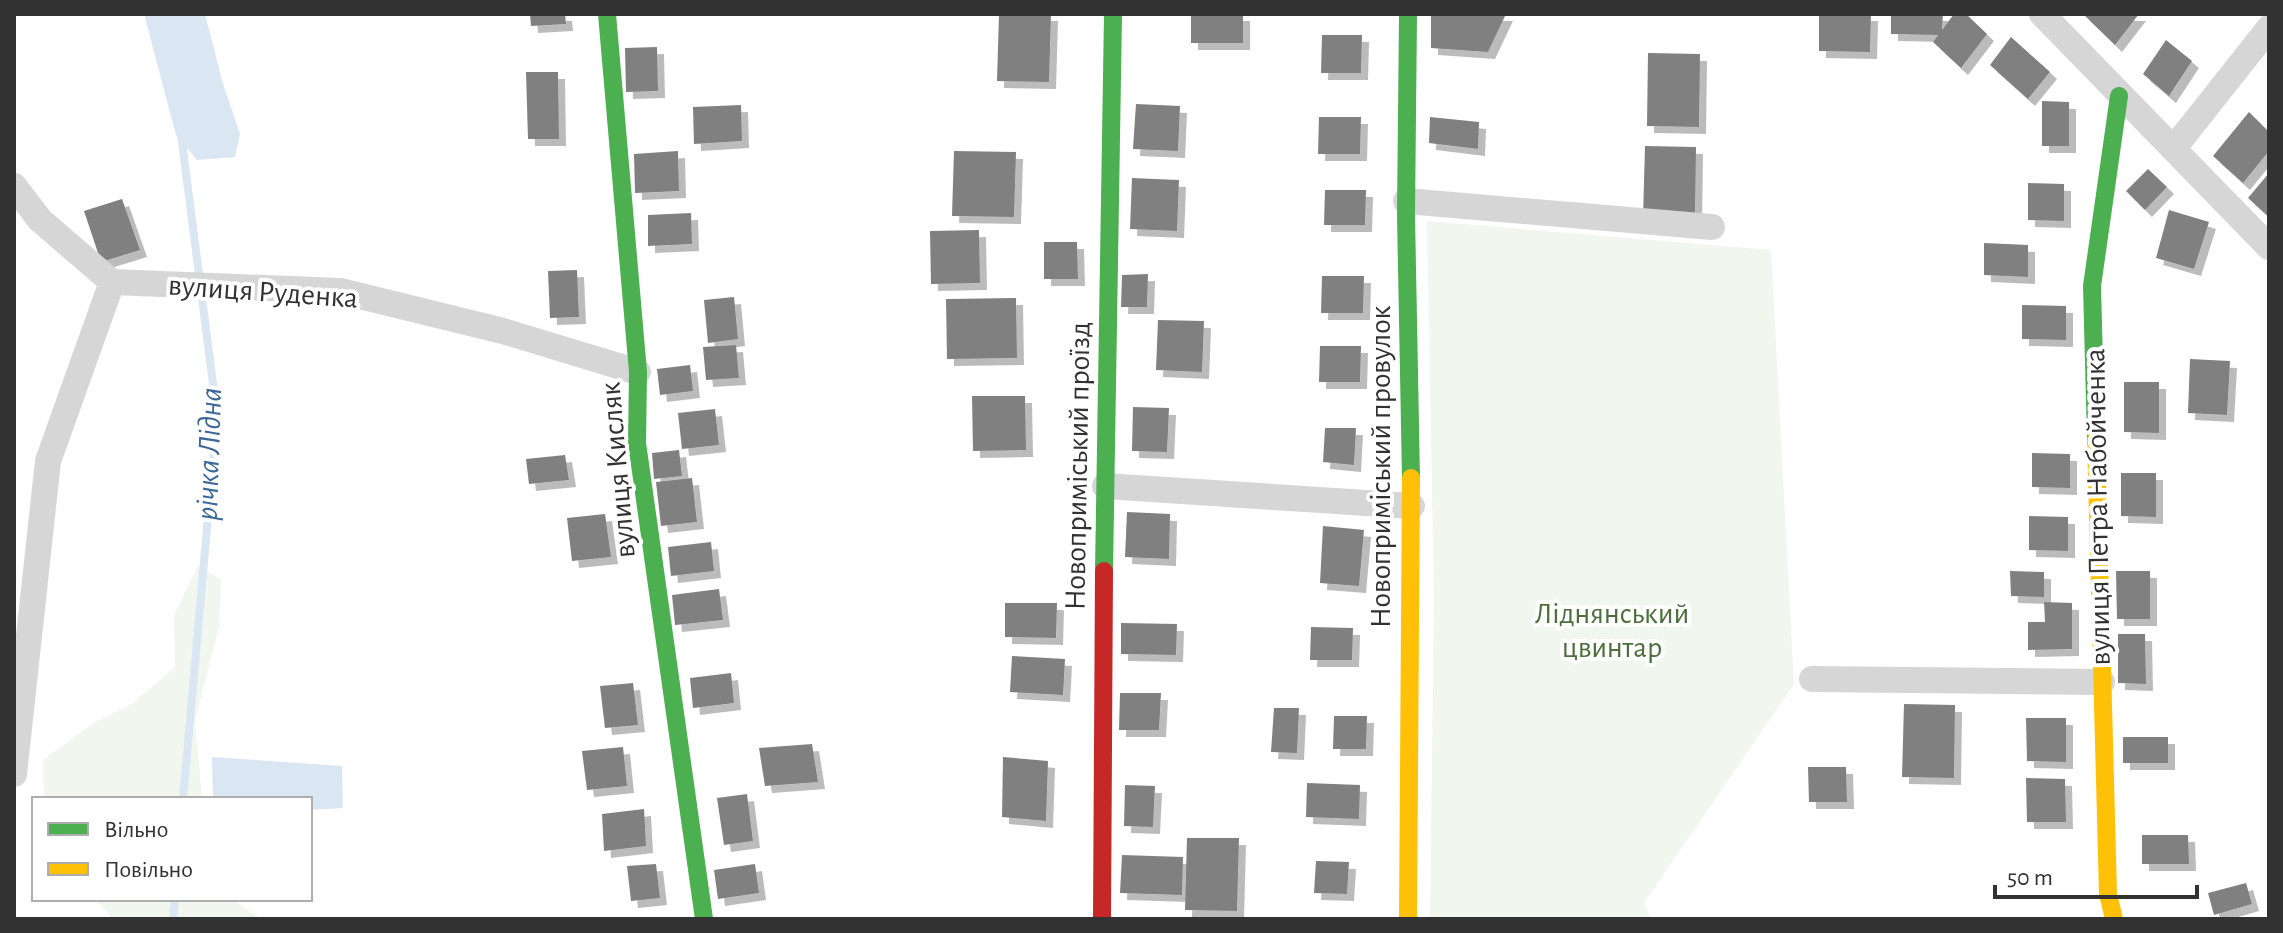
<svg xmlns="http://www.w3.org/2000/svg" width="2283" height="933" font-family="'Alegreya Sans',sans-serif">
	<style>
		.green { fill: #f1f6ee }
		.water { fill: #dbe6f3 }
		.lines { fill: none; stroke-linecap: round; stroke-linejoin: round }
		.stream { stroke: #dbe6f3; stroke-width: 8 }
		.building { fill: #808080; filter: url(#shadow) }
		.street { stroke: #d6d6d6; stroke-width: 26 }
		.fast { stroke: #4caf50; stroke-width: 18 }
		.slow { stroke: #ffc107; stroke-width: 18 }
		.jam { stroke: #c62828; stroke-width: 18 }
		.labels { text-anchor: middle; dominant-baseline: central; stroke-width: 8; stroke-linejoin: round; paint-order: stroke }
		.street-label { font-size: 30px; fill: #323232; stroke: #fff }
		.park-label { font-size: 30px; fill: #4d6f3d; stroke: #fff }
		.water-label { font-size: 32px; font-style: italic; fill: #3c6797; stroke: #fff }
	</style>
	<defs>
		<filter id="shadow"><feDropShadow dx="7" dy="7" stdDeviation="0" flood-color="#0004"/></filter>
	</defs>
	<rect width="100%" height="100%" fill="#fff"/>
	<g class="green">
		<polygon points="1427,221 1771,250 1794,684 1644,903 1651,919 1430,919 1434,598"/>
		<polygon points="198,566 221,579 219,627 195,720 202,799 44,799 43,760 92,724 132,704 175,667 174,616"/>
		<polygon points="93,899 232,899 261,919 110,919 109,913"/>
	</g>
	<g class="water">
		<polygon points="144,14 205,14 223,84 240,134 235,157 197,160 176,135"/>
		<polygon points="212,757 342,766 343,808 310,810 310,799 213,799"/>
	</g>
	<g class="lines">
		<g class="stream">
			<polyline points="181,134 217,415 183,799"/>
			<polyline points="173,919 175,899"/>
		</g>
	</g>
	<g class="building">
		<polygon points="530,14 565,14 566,24 531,26"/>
		<polygon points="999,14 1051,14 1049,82 997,81"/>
		<rect x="1191" y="14" width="52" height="29"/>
		<polygon points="1431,14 1506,14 1488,52 1431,48"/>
		<polygon points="1819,14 1871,14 1870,52 1819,51"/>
		<polygon points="1891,14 1943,14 1942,30 1954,14 1966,14 1987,34 1961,68 1933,42 1938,35 1891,34"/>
		<polygon points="2083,14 2139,14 2115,45"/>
		<polygon points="1322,35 1362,35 1361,73 1321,73"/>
		<polygon points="2011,37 2050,72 2028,99 1990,65"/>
		<polygon points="2166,40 2192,61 2169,96 2143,74"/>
		<polygon points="657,47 658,91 626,92 625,48"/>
		<polygon points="1648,53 1700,54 1699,127 1647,126"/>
		<polygon points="526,72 558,72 559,139 528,139"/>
		<polygon points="2042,101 2069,102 2069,146 2042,146"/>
		<polygon points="1136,104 1180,106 1178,151 1133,149"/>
		<polygon points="741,105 742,141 694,144 693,107"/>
		<polygon points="2249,112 2269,132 2269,151 2243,183 2213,156"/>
		<polygon points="1319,117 1361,117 1360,154 1318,154"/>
		<polygon points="1430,117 1479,122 1478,149 1429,143"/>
		<polygon points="1645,146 1696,147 1695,219 1643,218"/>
		<polygon points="678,151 679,191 635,193 634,154"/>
		<polygon points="954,151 1016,152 1014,217 952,216"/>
		<polygon points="2148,169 2167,187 2145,210 2126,191"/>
		<polygon points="2269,173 2269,217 2248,198"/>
		<polygon points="1132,178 1179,180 1177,231 1130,229"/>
		<polygon points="2028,183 2064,184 2064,221 2028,220"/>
		<polygon points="1325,190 1366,190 1365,225 1324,225"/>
		<polygon points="122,199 140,250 101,262 84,211"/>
		<polygon points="2169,210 2209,222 2194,269 2156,258"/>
		<polygon points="691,213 692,244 648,246 648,215"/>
		<polygon points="979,230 980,283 931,284 930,231"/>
		<polygon points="1044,242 1077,242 1078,279 1044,279"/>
		<polygon points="1984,243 2028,245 2028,277 1984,275"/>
		<polygon points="577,270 579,317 550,318 548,271"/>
		<polygon points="1148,274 1147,307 1121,307 1122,275"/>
		<polygon points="1322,276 1364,276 1363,313 1321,313"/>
		<polygon points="734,297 738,339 708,343 704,300"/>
		<polygon points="1016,298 1017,358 947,359 946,299"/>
		<polygon points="2022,305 2066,306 2066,340 2022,339"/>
		<polygon points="1158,320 1204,321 1202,372 1156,370"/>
		<polygon points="736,345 739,378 706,380 703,347"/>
		<polygon points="1320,346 1361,346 1360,382 1319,382"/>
		<polygon points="2190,359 2230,361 2227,415 2188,413"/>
		<polygon points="690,365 693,391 660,395 657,369"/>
		<polygon points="2124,382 2159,382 2159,433 2124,432"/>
		<polygon points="972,396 1025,396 1026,450 973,451"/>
		<polygon points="1133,407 1169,408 1167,452 1132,451"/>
		<polygon points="715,409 719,445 682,449 678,413"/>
		<polygon points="1325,428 1356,428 1354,465 1323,462"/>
		<polygon points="679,450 682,476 654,479 652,453"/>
		<polygon points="2032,453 2070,454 2070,488 2032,487"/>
		<polygon points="565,455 569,480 529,484 526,459"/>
		<polygon points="2121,473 2156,473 2156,517 2121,516"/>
		<polygon points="692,478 697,522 661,526 656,482"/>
		<polygon points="1127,512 1170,514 1169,559 1125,557"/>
		<polygon points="605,514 611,557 572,561 567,518"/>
		<polygon points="2029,516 2068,517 2068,551 2029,550"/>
		<polygon points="1323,526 1364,530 1359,586 1320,583"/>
		<polygon points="711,542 714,571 671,576 668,547"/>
		<polygon points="2010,571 2044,572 2044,597 2011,596"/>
		<polygon points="2116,571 2150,571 2150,619 2117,619"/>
		<polygon points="719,589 723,620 675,625 672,595"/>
		<polygon points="2044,602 2072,603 2072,649 2028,650 2028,622 2045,622"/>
		<polygon points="1005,603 1057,603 1056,638 1005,637"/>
		<polygon points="1121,623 1177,624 1176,655 1121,654"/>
		<polygon points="1311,627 1353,628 1352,660 1310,660"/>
		<polygon points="2118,634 2145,634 2146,684 2118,683"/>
		<polygon points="1012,656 1065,659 1063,695 1010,692"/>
		<polygon points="731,673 734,703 693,708 690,678"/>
		<polygon points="633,683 638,725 605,728 600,686"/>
		<polygon points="1120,693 1161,693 1159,730 1119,730"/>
		<polygon points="1904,704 1955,705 1954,778 1902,777"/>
		<polygon points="1274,708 1299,708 1297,753 1271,752"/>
		<polygon points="1334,716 1367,716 1366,749 1333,749"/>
		<polygon points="2026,718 2066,718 2066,762 2027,761"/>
		<rect x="2123" y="737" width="45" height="26"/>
		<polygon points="812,744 818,782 765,786 759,748"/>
		<polygon points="623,747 627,786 587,790 582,751"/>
		<polygon points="1003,757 1048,761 1046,821 1002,817"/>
		<polygon points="1808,767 1846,767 1847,802 1809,802"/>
		<polygon points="2026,778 2065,779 2066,822 2027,822"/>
		<polygon points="1307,783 1360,785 1359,819 1306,817"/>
		<polygon points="1125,785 1155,786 1153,827 1124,826"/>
		<polygon points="747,794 753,841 724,845 717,798"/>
		<polygon points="644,809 646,846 604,851 602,814"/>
		<polygon points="2142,835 2188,835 2189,864 2142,864"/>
		<polygon points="1187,838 1239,838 1237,911 1185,910"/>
		<polygon points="1122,855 1183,857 1182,895 1120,893"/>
		<polygon points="1316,861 1349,862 1347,894 1314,893"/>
		<polygon points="656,864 660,898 631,901 627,866"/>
		<polygon points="755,864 759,893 718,899 714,870"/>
		<polygon points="2246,883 2252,904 2214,915 2208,893"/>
	</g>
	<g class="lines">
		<g class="street">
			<polyline points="2042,14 2269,247"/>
			<polyline points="2174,148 2269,28"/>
			<polyline points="14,186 40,220 112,282 340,291 503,331 638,372"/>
			<polyline points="1406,201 1712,227"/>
			<polyline points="1105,486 1412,506"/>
			<polyline points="1812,679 2102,682"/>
			<polyline points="14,774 48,461 112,282"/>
		</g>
		<g class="fast">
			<polyline points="607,14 638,372 637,443 704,919"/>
			<polyline points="1408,14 1406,215 1411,478"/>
			<polyline points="2096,440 2092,286 2119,96"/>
			<polyline points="1104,571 1113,14"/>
		</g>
		<g class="slow">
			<polyline points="2096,440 2108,894 2114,919"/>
			<polyline points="1408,919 1411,478"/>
		</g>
		<polyline class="jam" points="1102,919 1104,571"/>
	</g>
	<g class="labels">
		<g class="street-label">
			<text transform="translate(263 292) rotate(4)">вулиця Руденка</text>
			<text transform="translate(1078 466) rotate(-89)">Новоприміський проїзд</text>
			<text transform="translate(1381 467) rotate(-90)">Новоприміський провулок</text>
			<text transform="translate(618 470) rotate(-95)">вулиця Кисляк</text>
			<text transform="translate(2098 507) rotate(-91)">вулиця Петра Набойченка</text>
		</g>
		<g class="park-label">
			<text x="1612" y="614">Ліднянський<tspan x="1612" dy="34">цвинтар</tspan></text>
		</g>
		<g class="water-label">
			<text transform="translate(209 454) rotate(-88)">річка Лідна</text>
		</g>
	</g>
	<rect width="2283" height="933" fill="none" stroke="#323232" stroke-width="32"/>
	<rect x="32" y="797" width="280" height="104" fill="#ffffff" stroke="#adadad" stroke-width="2"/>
	<rect x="48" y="823" width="40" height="12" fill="#4caf50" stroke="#adadad" stroke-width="2"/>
	<text x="104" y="837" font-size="24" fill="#323232">Вільно</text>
	<rect x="48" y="863" width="40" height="12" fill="#ffc107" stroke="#adadad" stroke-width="2"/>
	<text x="104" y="877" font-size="24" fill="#323232">Повільно</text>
	<path d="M1995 885v12h202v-12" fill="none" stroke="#323232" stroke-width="4"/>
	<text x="2007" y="885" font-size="24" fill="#323232" stroke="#ffffff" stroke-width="6" paint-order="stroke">50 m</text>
</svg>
